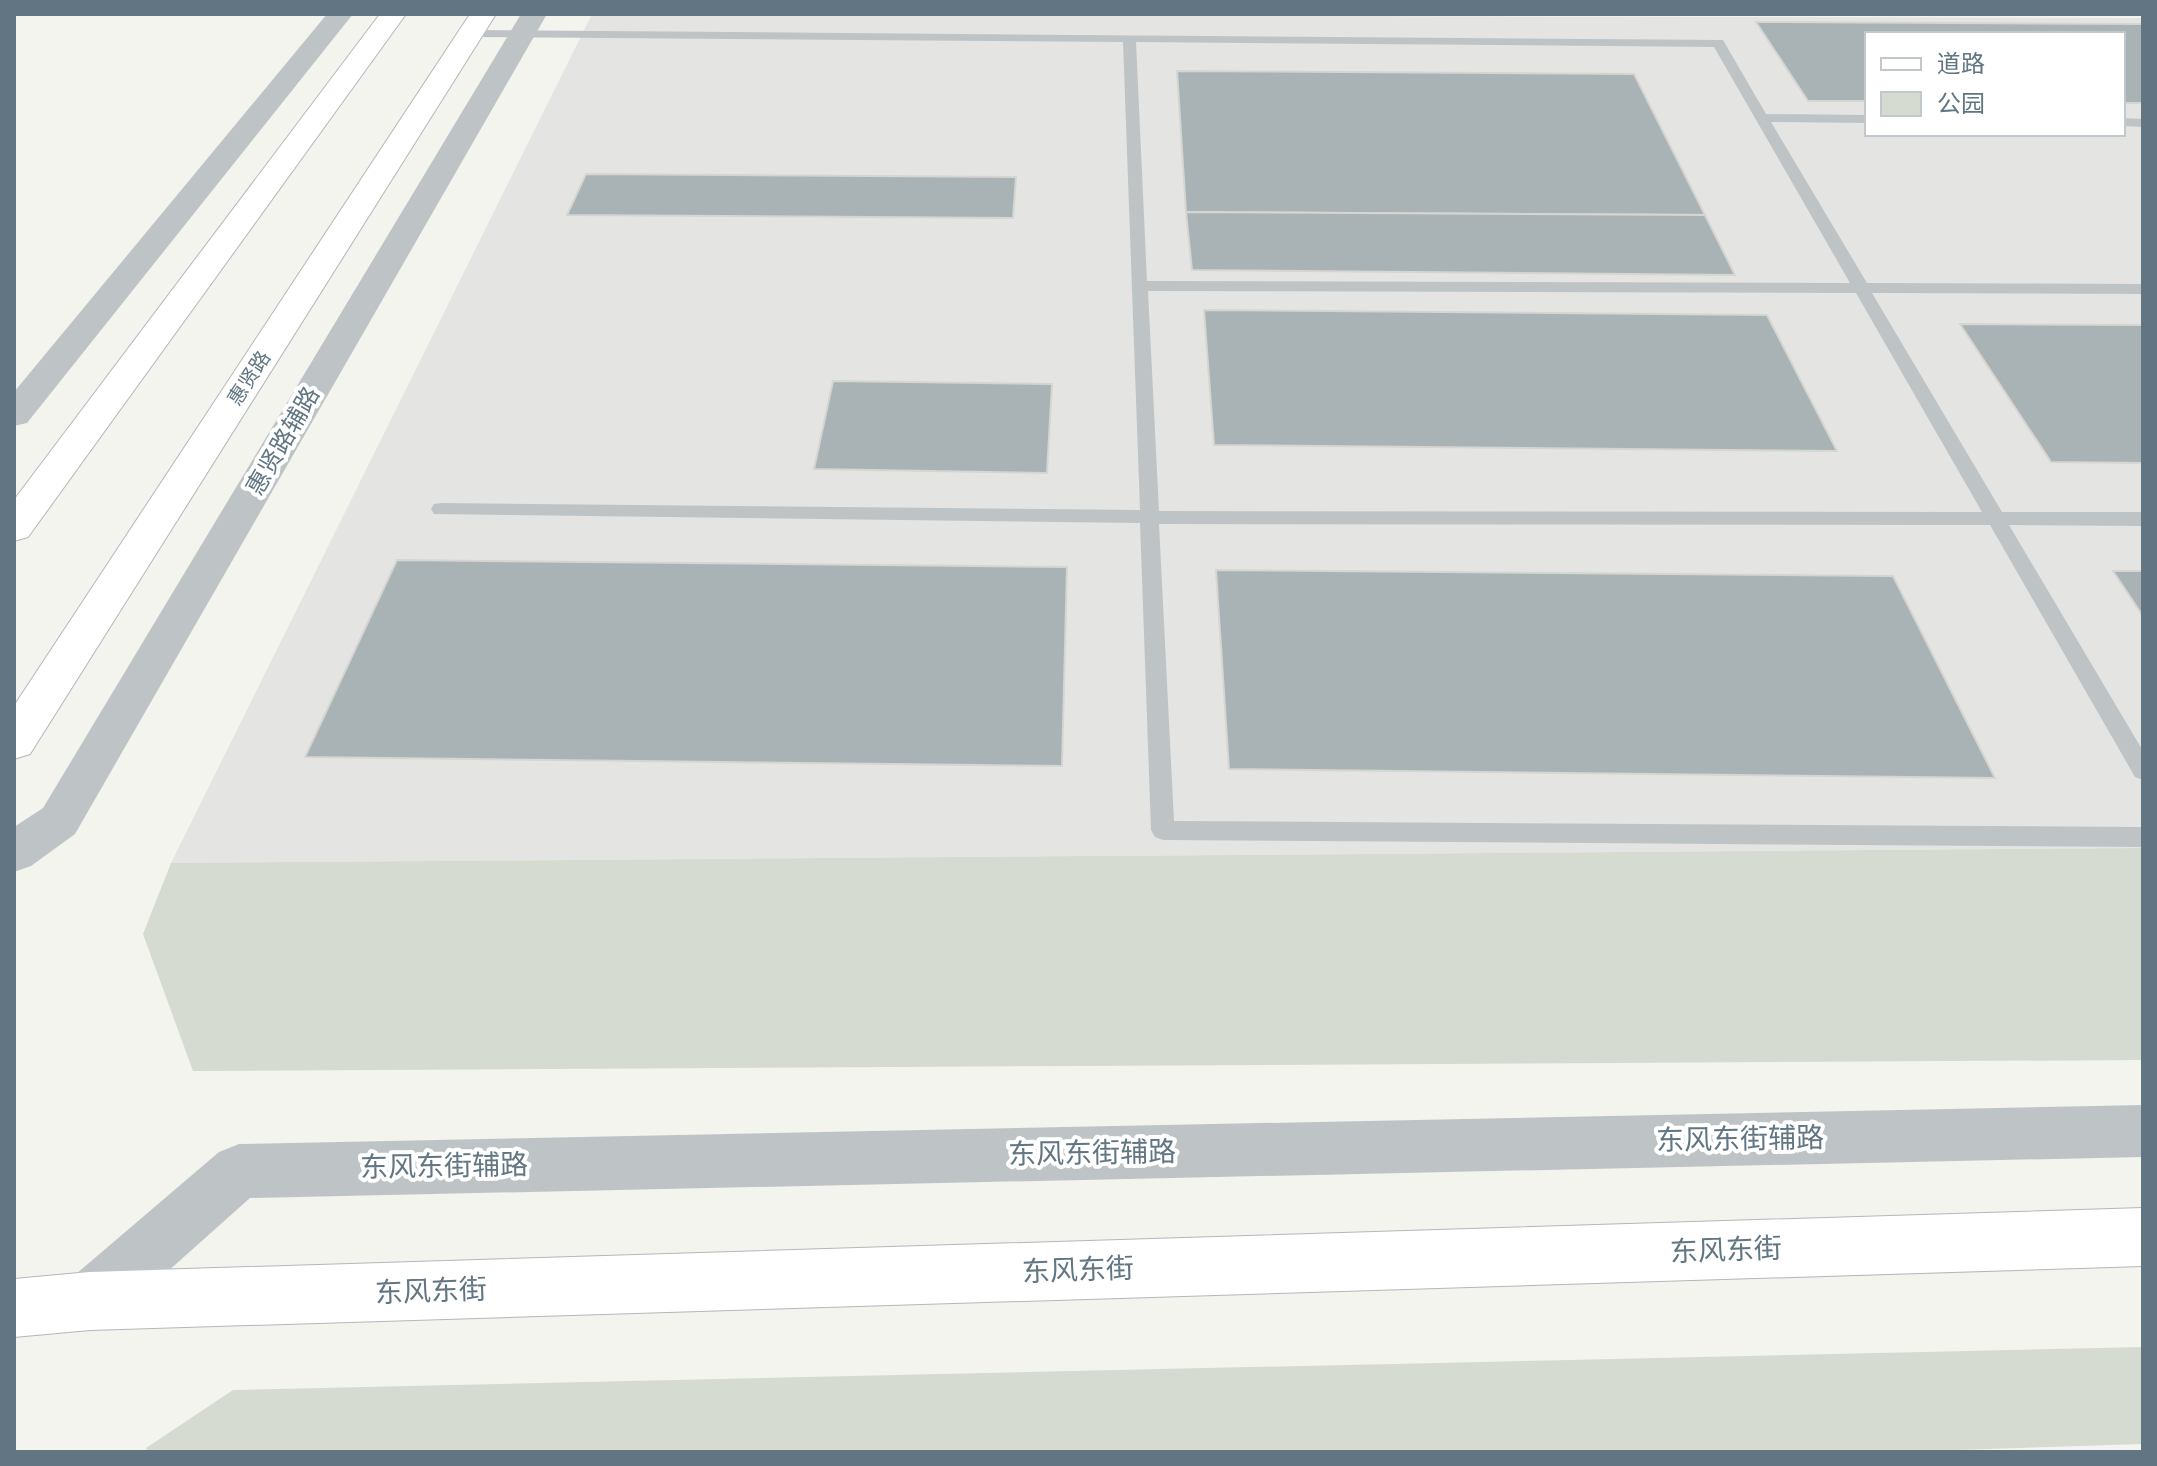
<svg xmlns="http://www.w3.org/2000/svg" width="2157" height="1466" font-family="Rubik,'Noto Sans SC',sans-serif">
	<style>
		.built { fill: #e4e5e3; fill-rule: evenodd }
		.green { fill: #d5dbd0 }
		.building { fill: #a9b3b6; stroke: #d5d5d2; stroke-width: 2 }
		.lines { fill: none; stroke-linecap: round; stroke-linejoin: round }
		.primary-casing { stroke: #b2b7ba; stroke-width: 2 }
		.service { fill: #bec4c6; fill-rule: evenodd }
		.tertiary { fill: #bec4c6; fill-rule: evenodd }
		.primary { fill: #fff; fill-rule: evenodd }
		.labels { text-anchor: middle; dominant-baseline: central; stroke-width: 8; stroke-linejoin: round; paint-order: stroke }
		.far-street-label { font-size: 20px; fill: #617682; stroke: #fff }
		.street-label { font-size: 24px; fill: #617682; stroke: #fff }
		.near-street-label { font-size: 28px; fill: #617682; stroke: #fff }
	</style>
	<rect width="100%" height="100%" fill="#f4f4ef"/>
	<path class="built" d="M592 14 2143 18V848L171 863ZM1867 34H2123V134H1867Z"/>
	<g class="green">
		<polygon points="2143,848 2143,1060 193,1071 143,934 171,863"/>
		<polygon points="2143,1347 2143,1444 1896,1452 149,1452 146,1448 233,1390"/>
	</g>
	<g class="building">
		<polygon points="1756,22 2143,24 2143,103 2123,103 2123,34 1867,34 1867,101 1808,101"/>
		<polygon points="1177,71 1634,74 1705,215 1186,212"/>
		<polygon points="586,174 1016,177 1013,218 567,215"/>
		<polygon points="1186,212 1705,215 1735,275 1192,270"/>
		<polygon points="1204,310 1767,315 1837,451 1214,445"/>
		<polygon points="1960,324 2143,325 2143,463 2051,462"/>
		<polygon points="833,381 1052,384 1047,473 814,469"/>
		<polygon points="397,560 1067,567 1062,766 305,757"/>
		<polygon points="1216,570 1893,576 1995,778 1229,769"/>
		<polygon points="2113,571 2143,571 2143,616"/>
	</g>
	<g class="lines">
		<defs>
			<g id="primary">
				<polygon points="380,14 406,14 28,537 14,541 14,500"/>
				<polygon points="470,14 496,14 30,754 14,759 14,706"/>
				<polygon points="2143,1208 2143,1266 90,1330 14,1337 14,1279 90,1272"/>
			</g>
		</defs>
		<use href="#primary" class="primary-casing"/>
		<g class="service">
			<path d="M466 30 1723 40 1766 114 1867 115V123L1771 122 1867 283 2143 284V294L1872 293 2002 512H2143V526L2009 525 2143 751V780L2135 777 1990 525 1159 524 1174 821 2143 827V847L1163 840 1155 837 1151 830 1140 523 434 514 431 509 434 504 441 503 1140 510 1123 42 471 37 465 33ZM1136 42 1714 47 1850 283 1147 281ZM1148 291 1856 293 1982 512 1159 511Z"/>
			<polygon points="2123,118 2143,119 2143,127 2123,126"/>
		</g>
		<g class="tertiary">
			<polygon points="327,14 353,14 27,423 14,426 14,392"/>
			<polygon points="521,14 547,14 75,834 31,866 14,872 14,827 43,808"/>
			<polygon points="2143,1105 2143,1157 250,1198 111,1322 90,1330 69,1322 61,1301 69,1280 219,1152 239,1144"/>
		</g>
		<use href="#primary" class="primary"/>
	</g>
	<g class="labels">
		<g class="far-street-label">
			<text transform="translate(249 378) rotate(-57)">惠贤路</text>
		</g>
		<g class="street-label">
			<text transform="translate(283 441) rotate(-60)">惠贤路辅路</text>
		</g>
		<g class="near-street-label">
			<text transform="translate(1740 1139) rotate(-1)">东风东街辅路</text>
			<text transform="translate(1092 1153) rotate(-1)">东风东街辅路</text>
			<text transform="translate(444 1166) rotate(-1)">东风东街辅路</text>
			<text transform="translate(1726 1250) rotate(-2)">东风东街</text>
			<text transform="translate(1078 1270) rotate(-2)">东风东街</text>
			<text transform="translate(431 1291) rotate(-2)">东风东街</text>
		</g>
	</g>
	<rect width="2157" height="1466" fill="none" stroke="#617682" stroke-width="32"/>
	<rect x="1865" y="32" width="260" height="104" fill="#ffffff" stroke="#c0c8cd" stroke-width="2"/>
	<rect x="1881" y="58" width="40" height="12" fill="#ffffff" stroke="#c0c8cd" stroke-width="2"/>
	<text x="1937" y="72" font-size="24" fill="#617682">道路</text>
	<rect x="1881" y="92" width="40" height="24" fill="#d5dbd0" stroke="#c0c8cd" stroke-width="2"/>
	<text x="1937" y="112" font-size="24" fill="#617682">公园</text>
</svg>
